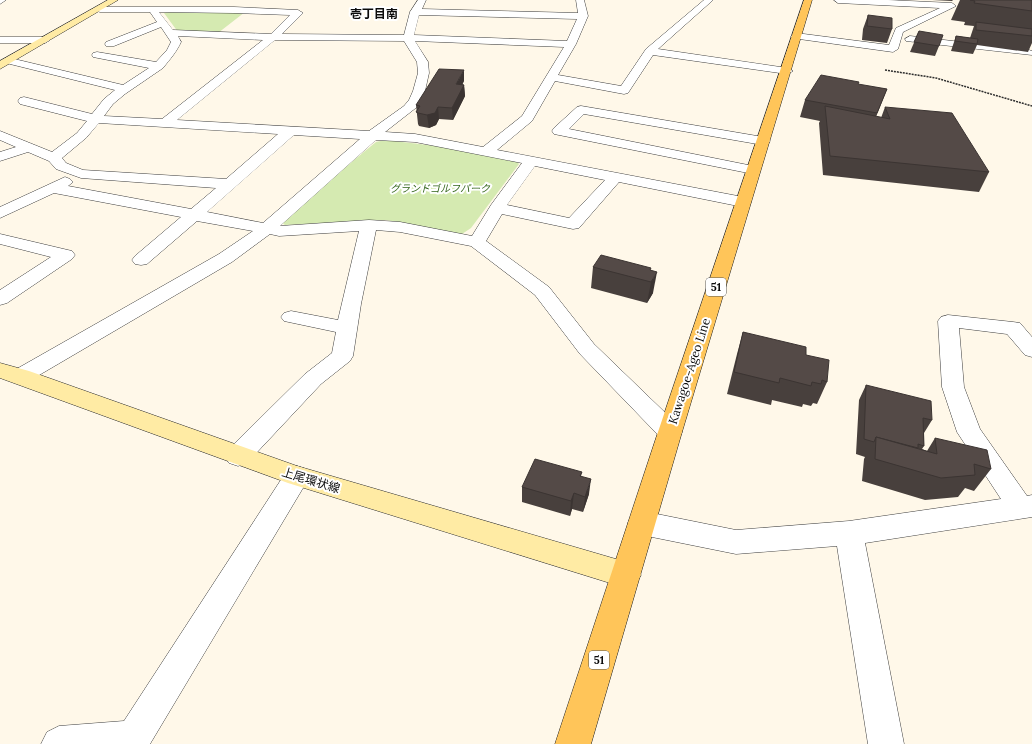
<svg xmlns="http://www.w3.org/2000/svg" width="1032" height="744" font-family="Lora,'Noto Sans JP',serif">
	<style>
		.green { fill: #d5eab1 }
		.lines { fill: none; stroke-linecap: round; stroke-linejoin: round }
		.street-casing { stroke: #3e3e3e; stroke-width: 1 }
		.secondary-casing { stroke: #2d2d2d; stroke-width: 1 }
		.primary-casing { stroke: #1c1c1c; stroke-width: 1 }
		.path { stroke: #2d2d2d; stroke-width: 1.5; stroke-dasharray: 2 1; stroke-linecap: butt }
		.street { fill: #fff; fill-rule: evenodd }
		.secondary { fill: #ffeba4; fill-rule: evenodd }
		.primary { fill: #ffc559; fill-rule: evenodd }
		.wall { fill: #48403d }
		.shaded-wall { fill: #3b3432 }
		.building { fill: #544a47; stroke: #3b3432 }
		.labels { text-anchor: middle; dominant-baseline: central; stroke-width: 4; stroke-linejoin: round; paint-order: stroke }
		.far-park-label { font-size: 10px; font-style: italic; fill: #316419; stroke: #fff }
		.shield { fill: #fff; stroke: #545454; stroke-width: 1 }
		.shield-label { font-size: 11px; font-weight: bold; fill: #0b0b0b }
		.far-quarter-label { font-size: 12px; font-weight: bold; fill: #0b0b0b; stroke: #fff }
		.street-label { font-size: 12px; fill: #0b0b0b; stroke: #fff }
	</style>
	<rect width="100%" height="100%" fill="#fff8e9"/>
	<g class="green">
		<polygon points="170,12 245,12 218,33 178,32 164,13"/>
		<polygon points="385,140 445,147 515,160 519,164 471,228 462,234 386,220 285,225 280,221 376,142"/>
	</g>
	<g class="lines">
		<defs>
			<g id="street">
				<polygon points="0,0 6,0 0,4"/>
				<path d="M418 0H426L422 9 578 13 576 0H584L588 16 576 44 558 75 621 86 646 49 704 0H713L658 49 787 68 793 71 787 74 653 55 628 93 624 94 555 81 532 121 497 150 743 197 749 199 751 202 749 205 743 207 619 182 579 228 573 229 502 214 486 241 549 287 594 344 679 426 682 432 679 438 670 441 661 438 580 354 535 295 471 246 400 232 376 230 361 304 353 356 350 361 321 384 247 463 238 466 229 463 225 456 229 449 305 374 332 353 336 332 284 321 281 317 284 313 291 311 338 320 359 231 279 236 270 234 232 262 29 381 21 384 13 381 10 376 13 371 219 254 253 231 197 221 147 264 141 265 135 264 132 260 135 256 181 217 54 193 0 218V207L65 177 70 179 73 182 68 186 191 209 216 188 81 178 56 169 49 161 28 152 0 161V152L16 147 0 140V131L52 152 77 133 87 121 20 104 18 101 20 98 24 97 92 114 104 99 115 90 6 63 5 61 6 59 10 58 123 85 149 68 93 57 92 55 93 53 97 52 156 62 167 50 171 42 161 27 114 46H106L105 44 106 42 157 22 150 12H100L97 11 96 9 97 7H234L298 10 303 13 282 34 404 35 410 12ZM159 12 234 13 290 15 271 34 173 30ZM419 15 577 19 567 41 414 35ZM178 36 263 40 162 119 104 116 113 104 125 94 163 68C170 59 176 53 181 42ZM275 40 404 41 417 62 418 73 413 91 409 100 404 106 369 131 177 120ZM415 41 564 47 522 116 483 147 415 134 385 132 417 107 425 91 429 73 428 62ZM99 123 278 134 226 179 83 170 66 163 62 158 86 138ZM294 135 360 139 263 223 207 212ZM376 140 415 142 522 163 491 205 472 236 400 222 369 220 280 226ZM535 166 605 180 569 218 507 205Z"/>
				<polygon points="834,0 888,0 952,3 956,6 903,32 898,49 893,52 792,38 791,36 796,33 889,45 896,28 940,8 838,3"/>
				<polygon points="910,36 1029,50 1032,51 1032,55 906,41 905,39"/>
				<polygon points="0,37 45,37 50,40 45,43 0,43"/>
				<polygon points="581,106 763,137 768,138 770,141 768,144 763,145 584,114 569,129 758,167 760,170 758,173 753,174 554,134 552,131 554,128 577,107"/>
				<polygon points="0,234 72,251 75,255 72,259 7,303 0,305 0,290 51,257 0,244"/>
				<polygon points="948,315 1013,322 1020,323 1032,337 1032,357 1025,355 1007,334 959,328 964,387 980,429 1027,496 1032,495 1032,517 865,543 904,744 868,744 837,546 736,554 642,535 632,531 628,523 632,515 642,511 736,530 849,521 1001,499 957,432 942,387 938,321 941,317"/>
				<polygon points="297,466 306,469 310,476 306,483 150,744 41,744 47,732 59,726 124,721 288,469"/>
			</g>
			<g id="secondary">
				<polygon points="108,0 118,0 0,69 0,61"/>
				<polygon points="0,363 29,371 297,466 626,562 636,566 641,575 636,584 626,588 288,483 0,378"/>
			</g>
			<polygon id="primary" points="804,0 812,0 682,432 591,744 555,744 658,432"/>
		</defs>
		<use href="#street" class="street-casing"/>
		<use href="#secondary" class="secondary-casing"/>
		<use href="#primary" class="primary-casing"/>
		<polyline class="path" points="885,70 936,78 1032,106"/>
		<use href="#street" class="street"/>
		<use href="#secondary" class="secondary"/>
		<use href="#primary" class="primary"/>
	</g>
	<g class="wall">
		<polygon points="932,0 953,0 952,1"/>
		<polygon points="960,0 1032,0 1032,43 1028,52 977,45 973,54 951,51 956,36 970,38 974,26 964,25 965,22 951,20"/>
		<polygon points="868,15 892,29 887,43 862,40 863,29"/>
		<polygon points="919,31 939,46 935,56 910,52"/>
		<polygon points="464,81 462,84 464,85 465,96 453,120 439,119 436,125 429,128 419,126 418,124 416,105"/>
		<polygon points="858,85 887,89 876,117 881,118 885,107 989,172 979,192 823,175 819,123 820,121 800,117 805,100"/>
		<polygon points="593,267 651,270 653,293 647,303 591,288"/>
		<polygon points="743,332 806,355 827,382 817,404 813,403 811,406 803,404 802,407 772,400 771,405 727,394 737,354"/>
		<polygon points="866,385 932,420 924,433 924,446 922,449 927,451 935,438 991,469 974,491 965,488 958,497 925,500 862,481 864,459 865,457 856,454 859,400"/>
		<polygon points="582,472 581,476 589,494 583,512 572,509 570,516 522,502 522,487"/>
	</g>
	<g class="shaded-wall">
		<polygon points="464,70 464,81 457,96 456,84"/>
		<polygon points="464,85 465,96 453,120 452,108"/>
		<polygon points="438,107 439,119 436,125 429,128 427,115"/>
		<polygon points="657,272 653,293 647,303 651,282"/>
		<polygon points="591,479 589,494 583,512 585,497"/>
		<polygon points="574,493 572,509 570,516 571,501"/>
	</g>
	<g class="building">
		<polygon points="970,0 1032,0 1032,11 974,3 975,1"/>
		<polygon points="868,15 892,18 892,29 867,26"/>
		<polygon points="976,22 1032,29 1032,36 976,30"/>
		<polygon points="919,31 943,35 939,46 914,42"/>
		<polygon points="956,36 978,39 977,44 955,41"/>
		<polygon points="439,69 464,70 456,84 464,85 452,108 438,107 435,113 427,115 418,113 416,112 420,106 416,105"/>
		<polygon points="821,75 859,82 858,84 887,89 877,113 805,100"/>
		<polygon points="825,106 890,119 885,107 952,113 989,172 830,156"/>
		<polygon points="601,255 651,268 650,270 657,272 651,282 593,267"/>
		<polygon points="743,332 806,347 806,355 829,360 827,382 822,380 821,384 812,382 811,386 780,378 779,383 734,372"/>
		<polygon points="866,385 931,401 932,420 923,418 924,446 918,444 918,448 876,437 874,442 864,439"/>
		<polygon points="876,437 937,454 935,438 987,450 991,469 974,464 975,475 941,478 875,459"/>
		<polygon points="535,459 582,472 580,476 591,479 585,497 574,493 571,501 522,487"/>
	</g>
	<g class="labels">
		<g class="far-park-label">
			<text x="440" y="188">グランドゴルフパーク</text>
		</g>
		<g class="shield">
			<rect x="706" y="278" width="20" height="18" rx="3"/>
			<rect x="589" y="651" width="20" height="18" rx="3"/>
		</g>
		<g class="shield-label">
			<text x="716" y="287">51</text>
			<text x="599" y="660">51</text>
		</g>
		<g class="far-quarter-label">
			<text x="374" y="13">壱丁目南</text>
		</g>
		<g class="street-label">
			<text transform="translate(689 371) rotate(-72)">Kawagoe-Ageo Line</text>
			<text transform="translate(311 480) rotate(17)">上尾環状線</text>
		</g>
	</g>
</svg>
